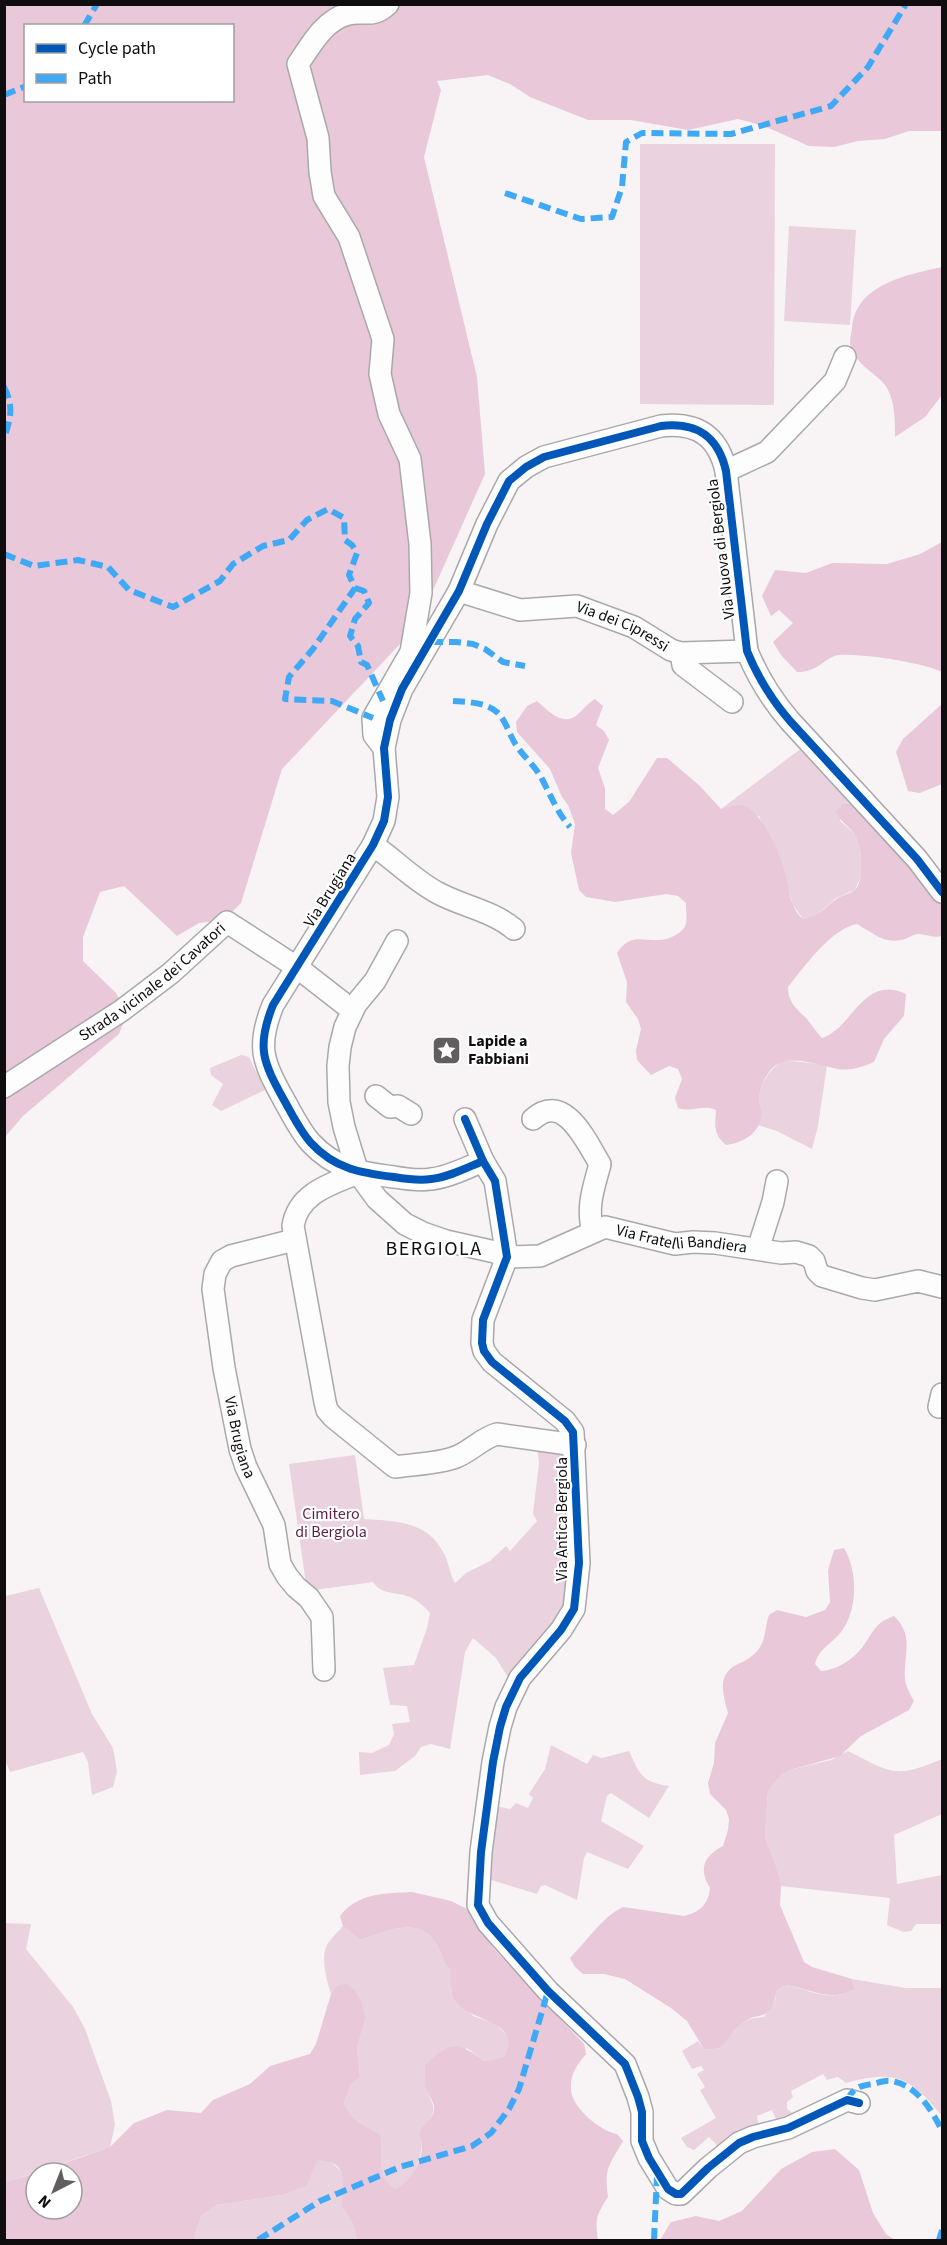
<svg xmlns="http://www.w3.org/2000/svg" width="947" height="2245" font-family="'Source Sans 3',sans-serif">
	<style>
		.green { fill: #ead2de }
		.forest { fill: #e8c8d9; fill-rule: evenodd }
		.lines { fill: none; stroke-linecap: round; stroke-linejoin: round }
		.minor-casing { stroke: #aaa8aa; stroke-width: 24 }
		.minor { stroke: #fefdfe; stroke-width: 21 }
		.quiet { stroke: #3fa9f5; stroke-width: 6; stroke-dasharray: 12 6; stroke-linecap: butt }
		.cycleway-casing { stroke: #fff; stroke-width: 11 }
		.cycleway { stroke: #0057b8; stroke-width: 8 }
		.labels { text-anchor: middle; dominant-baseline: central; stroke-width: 4.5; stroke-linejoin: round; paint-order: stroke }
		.street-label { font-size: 16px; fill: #0f0d0e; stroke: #fff }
		.poi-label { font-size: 16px; font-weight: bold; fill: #0f0d0e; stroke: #fff; text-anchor: start }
		.park-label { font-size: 16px; fill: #5e1f46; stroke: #fff }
		.quarter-label { font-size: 20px; letter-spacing: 1.5px; fill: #0f0d0e; stroke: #fff }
	</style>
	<rect width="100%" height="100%" fill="#f8f4f6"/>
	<g class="green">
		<polygon points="640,144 775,144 774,405 640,404"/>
		<polygon points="789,226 856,230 850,325 784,321"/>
		<polygon points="803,747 852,804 842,804 840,821 855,834 859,843 863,871 855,890 836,898 813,918 803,919 793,905 782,865 759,816 721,809"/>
		<polygon points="241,1055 249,1057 265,1090 221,1111 212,1105 223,1084 211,1075 210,1068"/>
		<path d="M783 1060 827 1065 818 1126 812 1149 777 1131 758 1125C761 1115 760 1110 759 1101 759 1084 770 1069 783 1060Z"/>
		<path d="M537 1446 571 1451 575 1553 564 1608 511 1682 496 1658 473 1638 465 1652 450 1749 431 1744 421 1747 415 1756 395 1771 360 1775 359 1752 372 1753 389 1745 394 1734 392 1724 410 1722 407 1706 390 1705 383 1668 414 1665 427 1628 430 1613C425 1607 417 1600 410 1597 398 1592 381 1595 373 1582L307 1591 289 1464 355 1455 364 1519C395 1521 427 1521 443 1552 449 1561 449 1573 455 1583L466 1573 490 1561 506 1546 510 1551 537 1521 533 1514 539 1463Z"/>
		<polygon points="39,1588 92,1714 113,1748 117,1772 113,1787 92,1795 88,1762 83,1752 10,1772 5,1760 5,1596"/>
		<path d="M551 1745 587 1764 593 1755 602 1758 629 1751C640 1775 642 1782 669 1786L649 1818 611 1793 607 1796 601 1821 644 1846 628 1869 587 1852 584 1858 577 1900 545 1885 541 1886 537 1894 485 1878 495 1806 510 1809 516 1803 528 1808 533 1798 529 1794 545 1769Z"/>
		<path d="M848 1751C891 1773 895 1779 942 1759V1814L894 1835 897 1884 942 1875V1924H916L911 1931 903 1932 887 1925 890 1898 781 1886 765 1837 768 1791 781 1775 790 1770 831 1760Z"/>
		<polygon points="5,1923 31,1924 26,1949 73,2007 85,2029 111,2101 115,2125 110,2147 5,2183"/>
		<path d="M343 1926 360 1940C384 1933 417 1915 435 1942 442 1952 442 1962 451 1971V1992L473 2016 494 2023 509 2037V2048L504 2057 484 2061 467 2048 426 2089C433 2105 439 2112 424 2125 422 2148 420 2180 395 2189 372 2172 386 2158 380 2134 364 2125 350 2120 344 2103L351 2084 360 2077 357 2047 366 2018 337 1985 331 1994C327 1981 320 1958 327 1945 331 1938 338 1932 343 1926Z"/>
		<path d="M852 1979 906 1988H942V2113L940 2114C910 2076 893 2070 846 2083L838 2077 827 2080 823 2074 791 2091 793 2097 787 2102V2109L794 2114 782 2119H776L772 2110 757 2116 759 2128 720 2148 709 2137 694 2150 687 2147 681 2138 716 2118 700 2090 705 2087 697 2074 704 2070 701 2066 692 2069 682 2051 698 2041 704 2049C727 2052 724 2039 737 2026 744 2019 755 2018 764 2017L775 2000 777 1990 786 1985C810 1990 831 2003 855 1989Z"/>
		<path d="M328 2160C348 2173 345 2184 341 2206L353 2224 357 2240H193L202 2215 217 2205 282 2195 317 2161Z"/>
	</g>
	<g class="forest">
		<path d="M5 5H942V131H909L885 139 858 141 834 147 809 146 764 126 738 119 688 130 631 120H588L530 97 510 84 488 75 437 81 441 90 424 157 477 377 485 474 417 626 282 769 241 903 224 920 199 923 177 936 124 886 100 892 83 937V961L116 993 127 1013 119 1034 23 1116 5 1137ZM26 26H232V100H26Z"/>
		<path d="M942 267V395L925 417 895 437C895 420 895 402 887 388 880 375 856 366 851 347 849 342 851 334 852 329 855 284 907 275 942 267Z"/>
		<path d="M942 542V672C925 663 860 653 840 655 825 656 818 673 797 672L781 655 773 642 793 623 779 610 771 616 762 596 775 570 806 573 832 563 887 564 920 554Z"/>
		<path d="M595 699 603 706 596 725 604 731 609 740 598 768 605 788V809L613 815 629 802 657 758H667L700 786 721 809C727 808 734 805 740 805 760 805 780 855 785 872 790 889 789 907 803 919 820 917 825 906 838 898 842 895 850 894 855 890 865 880 862 843 854 833 847 825 841 822 836 812L842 804H852L878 830 942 906V936C933 938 928 935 919 934 912 934 908 939 901 940 884 944 871 932 857 924 831 929 805 966 788 987 788 1003 796 1008 807 1019 812 1025 816 1032 822 1038 853 1028 863 974 906 994L904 1016 884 1039 874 1062C862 1067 851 1071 838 1069 822 1066 790 1054 776 1065 766 1072 759 1089 759 1101 760 1106 762 1111 761 1115 760 1134 742 1143 726 1145 713 1134 715 1126 716 1110 703 1104 692 1113 678 1108L675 1098 682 1079 678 1069 669 1066 651 1075 637 1060 636 1050 641 1029 638 1019 626 1002 627 982 617 953C634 926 654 950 677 934 681 932 685 928 686 923 687 917 686 909 686 903L678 896 666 894 615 902 586 897 579 890 571 853 575 824 568 805 562 797 550 769 517 732 516 722 527 706 537 701C548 711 563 727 577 715 584 709 587 704 595 699Z"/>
		<polygon points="942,704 942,784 920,793 908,791 896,752 903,739"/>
		<path d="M844 1548C858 1571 858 1610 841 1632 832 1644 819 1648 815 1664L821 1671C838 1670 855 1658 864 1645 874 1631 876 1622 894 1616 915 1636 903 1655 905 1679 906 1687 910 1694 914 1701L909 1710 861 1736 840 1756 790 1770 781 1775 768 1791 765 1837 779 1876 781 1886 780 1905 804 1962 812 1967 852 1979 855 1989C831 2003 811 1989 786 1985L777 1990C769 2027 759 2008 739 2025 724 2037 729 2052 704 2049L687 2021 671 2008 625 1979 604 1974H583L575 1967 570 1958C587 1941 602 1917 623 1907L684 1916C700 1912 708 1905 710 1888 698 1869 704 1856 723 1846L728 1830 729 1819 726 1810 710 1794 708 1783 714 1763 715 1743 728 1713C723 1695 716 1674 738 1664 747 1660 754 1656 760 1647 766 1638 765 1626 769 1615L777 1610 806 1617 825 1610 830 1602 828 1570 834 1550Z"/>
		<path d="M412 1892 451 1901 467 1909 495 1950 584 2044 586 2054C577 2065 570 2074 571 2089 571 2107 600 2131 617 2134L623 2141C609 2166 604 2168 608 2197 596 2215 595 2219 598 2240H357L353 2224 341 2206C345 2184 347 2158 317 2161L306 2186 282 2195 217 2205 202 2215 193 2240H5L4 2183 36 2173V2209H72V2173H37L110 2147 134 2123 167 2110 201 2113 213 2100 250 2084 270 2066 310 2054 316 2044 331 1994 337 1985 347 1984 355 1991 360 1999 366 2018 357 2047 360 2077 351 2084 344 2103C350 2120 364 2125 380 2134 386 2158 372 2172 395 2189 411 2183 423 2161 422 2143 422 2140 420 2137 420 2134 421 2122 436 2120 434 2106 433 2100 428 2095 426 2089 425 2082 425 2073 425 2066 449 2041 457 2041 484 2061L504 2057C524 2022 473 2022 457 2003 449 1994 451 1982 451 1971 442 1962 442 1952 435 1942 417 1915 384 1933 360 1940L343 1926 340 1916C357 1893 386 1893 412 1892Z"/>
		<polygon points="835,2149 859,2170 873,2213 886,2234 895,2240 660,2240 671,2222 696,2216 719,2221 742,2211 781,2169 812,2152"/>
	</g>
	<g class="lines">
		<defs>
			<g id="minor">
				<polyline points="726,471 767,452 835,381 845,357"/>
				<path id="s1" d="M459 591 520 610 577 606 634 627 671 650 681 653 747 651"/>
				<polyline points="681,653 683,665 732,702"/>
				<path d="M384 748 374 735 373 718 411 652 421 593 420 544 410 459 389 414 380 374 383 339 349 237 324 196 320 172 318 138 298 64C311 45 324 20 348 14 365 10 372 19 388 4"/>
				<path d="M373 845C395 860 415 881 438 893 462 906 493 911 514 929"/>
				<path id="s2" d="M397 941 375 981 356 1004 345 1027 340 1047 338 1066 339 1102 344 1127 358 1173 377 1199 405 1224 423 1233 446 1241 495 1252 507 1257 540 1256 605 1227 675 1244 693 1242 715 1243 781 1253 796 1252 809 1256 814 1261 817 1271 822 1276 862 1288 875 1290 918 1281 942 1287"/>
				<path id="s3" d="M4 1087 121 1011 171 973 227 922 298 968 352 1010"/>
				<polyline points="376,1096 390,1107 398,1106 411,1114"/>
				<polyline points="465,1119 483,1161 495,1181 507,1257 483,1320 482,1343 484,1351 492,1362 565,1421 573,1432 579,1563 574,1609 561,1630 520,1678 506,1707 500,1727 493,1762 481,1852 478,1905 488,1923 548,1991 625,2064 638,2097 642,2112 642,2141 649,2158 668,2189 676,2194 681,2194 708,2168 739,2143 753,2137 788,2128 847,2100 859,2103"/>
				<path d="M533 1119C564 1091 586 1141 600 1164 594 1187 586 1207 593 1231"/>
				<path d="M483 1161C466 1168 449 1177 431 1179 419 1181 406 1179 394 1177 361 1173 335 1169 311 1143 300 1131 292 1114 284 1100 263 1062 256 1047 273 1005L373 845 384 821 388 797 384 748 390 720 402 689 459 591 487 524 509 481 526 467 544 457 661 426C697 422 718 436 726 471L747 651C758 678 771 699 790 721L917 859 942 892"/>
				<path d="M358 1173C331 1184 298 1193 293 1226L325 1402 327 1410 333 1417 395 1467C414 1464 438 1464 456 1457 471 1451 482 1438 497 1434L575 1445"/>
				<path id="s4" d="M294 1240 231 1256 222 1261 215 1274 213 1289 224 1368 240 1449 246 1467 274 1525 280 1564 287 1576 296 1587 309 1598 322 1617 324 1670"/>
				<polyline points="758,1249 773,1202 777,1181"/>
				<polyline points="939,1407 942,1394"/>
			</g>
		</defs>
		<use href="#minor" class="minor-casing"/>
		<use href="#minor" class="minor"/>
		<g class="quiet">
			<polyline points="84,26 97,4"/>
			<polyline points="4,95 26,86"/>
			<polyline points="505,193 581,219 612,217 622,187 626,142 642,133 731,134 831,106 868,67 906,4"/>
			<path d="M4 387C14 406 11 418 4 438"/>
			<polyline points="4,554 34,566 78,560 108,567 129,590 173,607 220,581 233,564 263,546 289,540 307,520 328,509 344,518 345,540 352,545 357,553 349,575 355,588 313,649 289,677 285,699 332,701 373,718"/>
			<polyline points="355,588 364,591 369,603 355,619 350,636 358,646 361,662 367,665 383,701"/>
			<polyline points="431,642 456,642 473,644 485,649 503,662 525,666"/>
			<path d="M453 701C468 702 486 702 498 713 506 721 510 736 516 745 524 757 536 767 542 779 551 796 557 812 570 827"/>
			<path d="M847 2100C854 2088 858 2086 872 2084 878 2083 885 2080 891 2081 917 2085 932 2110 942 2131"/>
			<polyline points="258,2240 320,2201 400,2167 472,2146 491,2133 509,2109 519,2089 548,1991"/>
			<polyline points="654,2240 657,2175"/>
			<polyline points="939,2240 942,2230"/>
		</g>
		<defs>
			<g id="cycleway">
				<polyline points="465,1119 483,1161 495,1181 507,1257 483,1320 482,1343 484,1351 492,1362 565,1421 573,1432 579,1563 574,1609 561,1630 520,1678 506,1707 500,1727 493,1762 481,1852 478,1905 488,1923 548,1991 625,2064 638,2097 642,2112 642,2141 649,2158 668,2189 676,2194 681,2194 708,2168 739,2143 753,2137 788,2128 847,2100 859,2103"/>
				<path d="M483 1161C466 1168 449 1177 431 1179 419 1181 406 1179 394 1177 361 1173 335 1169 311 1143 300 1131 292 1114 284 1100 263 1062 256 1047 273 1005L373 845 384 821 388 797 384 748 390 720 402 689 459 591 487 524 509 481 526 467 544 457 661 426C697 422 718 436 726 471L747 651C758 678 771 699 790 721L917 859 942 892"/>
			</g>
		</defs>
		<use href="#cycleway" class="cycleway-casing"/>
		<use href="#cycleway" class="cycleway"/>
	</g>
	<defs>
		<symbol id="sight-square" viewBox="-11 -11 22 22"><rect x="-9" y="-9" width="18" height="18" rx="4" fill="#615e5f" stroke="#fff"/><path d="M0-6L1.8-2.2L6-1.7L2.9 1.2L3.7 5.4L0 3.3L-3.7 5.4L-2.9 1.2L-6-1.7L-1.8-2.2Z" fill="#fff"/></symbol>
	</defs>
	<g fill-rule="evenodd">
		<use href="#sight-square" x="430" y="1034" width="33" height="33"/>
	</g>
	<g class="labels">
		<g class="street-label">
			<text transform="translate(721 549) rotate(-97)">Via Nuova di Bergiola</text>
			<text stroke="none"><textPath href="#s1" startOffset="171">Via dei Cipressi</textPath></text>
			<text transform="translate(330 890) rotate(-58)">Via Brugiana</text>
			<text stroke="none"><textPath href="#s3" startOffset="182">Strada vicinale dei Cavatori</textPath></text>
			<text stroke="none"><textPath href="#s2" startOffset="610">Via Fratelli Bandiera</textPath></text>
			<text stroke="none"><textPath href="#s4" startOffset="256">Via Brugiana</textPath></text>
			<text transform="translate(562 1519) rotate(-90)">Via Antica Bergiola</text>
		</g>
		<g class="poi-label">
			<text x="468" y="1041">Lapide a<tspan x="468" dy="18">Fabbiani</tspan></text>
		</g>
		<g class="park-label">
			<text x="331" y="1514">Cimitero<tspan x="331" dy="18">di Bergiola</tspan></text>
		</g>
		<g class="quarter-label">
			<text x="434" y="1249">BERGIOLA</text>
		</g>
	</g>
	<rect width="947" height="2245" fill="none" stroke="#0f0d0e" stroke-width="12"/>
	<rect x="24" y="24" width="210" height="78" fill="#ffffff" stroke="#9f9e9f" stroke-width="1.5"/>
	<rect x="36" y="44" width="30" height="9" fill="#0057b8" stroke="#9f9e9f" stroke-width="1.5"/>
	<text x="78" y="54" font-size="18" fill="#0f0d0e">Cycle path</text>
	<rect x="36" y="74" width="30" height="9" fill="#3fa9f5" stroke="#9f9e9f" stroke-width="1.5"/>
	<text x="78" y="84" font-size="18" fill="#0f0d0e">Path</text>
	<g transform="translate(54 2191) rotate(222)"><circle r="28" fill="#ffffff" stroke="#9f9e9f" stroke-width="1.5"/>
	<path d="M0-4.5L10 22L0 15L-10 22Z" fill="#615e5f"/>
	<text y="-9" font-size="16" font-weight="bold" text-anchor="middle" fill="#0f0d0e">N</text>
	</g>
</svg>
